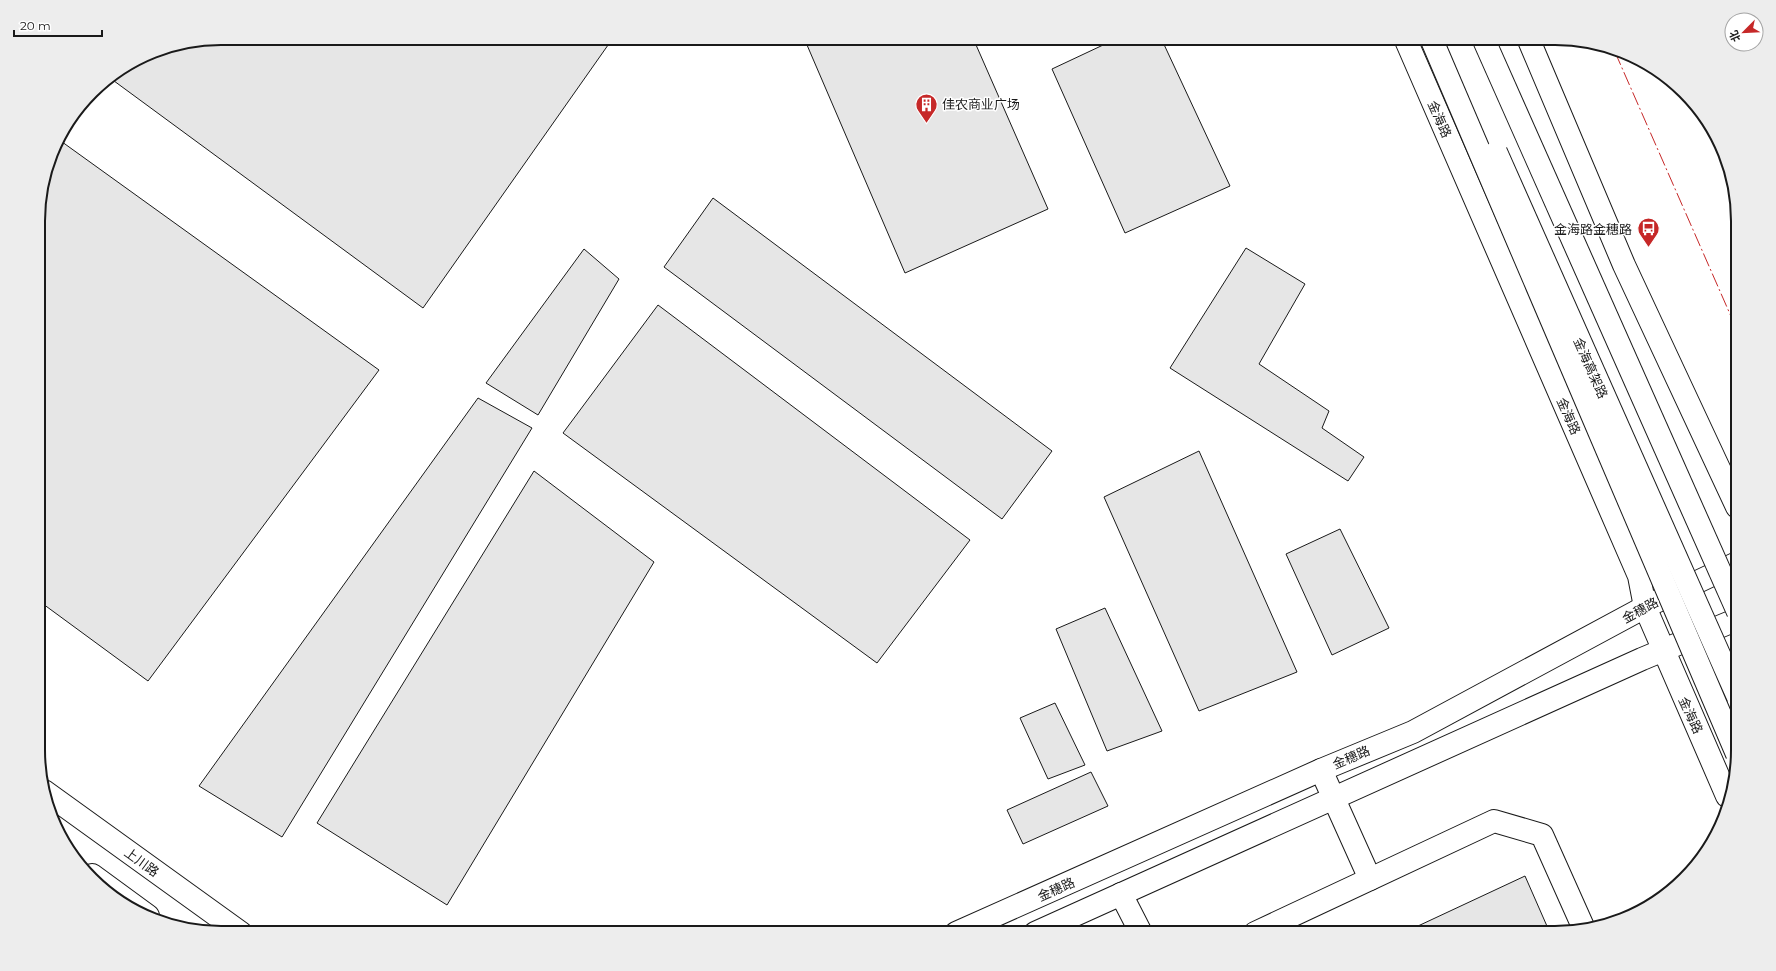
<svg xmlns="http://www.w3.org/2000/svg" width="1776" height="971" font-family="Montserrat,'Noto Sans SC',sans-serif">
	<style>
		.building { fill: #e6e6e6; stroke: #1a1a1a }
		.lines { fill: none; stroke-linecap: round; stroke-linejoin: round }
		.minor-casing { stroke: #1a1a1a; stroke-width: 24 }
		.major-casing { stroke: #1a1a1a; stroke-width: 24 }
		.minor { stroke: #fff; stroke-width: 22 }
		.major { stroke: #fff; stroke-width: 22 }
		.highway-bridge-casing { stroke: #1a1a1a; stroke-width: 24; stroke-linecap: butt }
		.highway-bridge { stroke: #fff; stroke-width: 22 }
		.power { stroke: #c62828; stroke-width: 1; stroke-dasharray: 14 3 2 3; stroke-linecap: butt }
		.labels { text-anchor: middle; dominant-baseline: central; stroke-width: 3; stroke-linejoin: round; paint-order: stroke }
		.poi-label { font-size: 13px; fill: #1a1a1a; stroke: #fff; text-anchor: start }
		.street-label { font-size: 13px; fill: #1a1a1a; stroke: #fff }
		.rim { fill: none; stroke: #1a1a1a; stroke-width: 2 }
	</style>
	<rect width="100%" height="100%" fill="#fff"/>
	<g class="building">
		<polygon points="221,38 613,38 423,308 110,78 151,52"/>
		<polygon points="804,38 973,38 1048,209 905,273"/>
		<polygon points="1118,38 1161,38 1230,186 1125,233 1052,69"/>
		<polygon points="58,139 379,370 148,681 39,601 38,209"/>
		<polygon points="713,198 1052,451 1002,519 664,267"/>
		<polygon points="1246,248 1305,284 1259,364 1329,411 1322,428 1364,457 1348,481 1170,368"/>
		<polygon points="584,249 619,279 538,415 486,383"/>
		<polygon points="658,305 970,540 877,663 563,433"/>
		<polygon points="478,398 532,428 282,837 199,786"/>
		<polygon points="1199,451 1297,672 1199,711 1104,497"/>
		<polygon points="534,471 654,562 447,905 317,823"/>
		<polygon points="1340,529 1389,628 1332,655 1286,554"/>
		<polygon points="1105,608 1162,731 1107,751 1056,629"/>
		<polygon points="1055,703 1085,765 1048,779 1020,718"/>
		<polygon points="1091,772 1108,806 1023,844 1007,810"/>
		<polygon points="1525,876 1550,933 1403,933"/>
	</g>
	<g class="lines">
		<defs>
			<g id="minor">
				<polyline points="1321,770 1370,879"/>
				<polyline points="44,791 241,933"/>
				<polyline points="92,875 148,916"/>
				<polyline points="1121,894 1141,933"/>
				<polyline points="956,933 1321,770 1413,732 1645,607 1737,563"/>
				<polyline points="1035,933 1642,659 1738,619"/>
				<polyline points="1255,933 1494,821 1542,835 1584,929"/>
			</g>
			<g id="major">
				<polyline points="1405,38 1639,576 1645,607 1727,796"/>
				<polyline points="1528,38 1624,265 1737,507"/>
			</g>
		</defs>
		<use href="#minor" class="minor-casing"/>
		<use href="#major" class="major-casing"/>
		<use href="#minor" class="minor"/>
		<use href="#major" class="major"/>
		<defs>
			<g id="highway-bridge">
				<polyline points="1431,38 1737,754"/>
				<polyline points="1483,38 1738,612"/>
				<polyline points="1496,152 1738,697"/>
			</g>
		</defs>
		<use href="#highway-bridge" class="highway-bridge-casing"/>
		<use href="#highway-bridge" class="highway-bridge"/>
		<polyline class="power" points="1615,52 1737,330"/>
	</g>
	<defs>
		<symbol id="building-pin" viewBox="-11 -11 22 30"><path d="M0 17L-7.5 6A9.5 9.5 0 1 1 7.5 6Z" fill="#c62828" stroke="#fff"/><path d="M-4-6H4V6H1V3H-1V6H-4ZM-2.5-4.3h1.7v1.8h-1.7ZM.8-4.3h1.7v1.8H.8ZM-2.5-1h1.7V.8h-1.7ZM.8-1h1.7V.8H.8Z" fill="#fff"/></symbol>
		<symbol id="bus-pin" viewBox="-11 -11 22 30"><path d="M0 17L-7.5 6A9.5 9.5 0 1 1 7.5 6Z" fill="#c62828" stroke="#fff"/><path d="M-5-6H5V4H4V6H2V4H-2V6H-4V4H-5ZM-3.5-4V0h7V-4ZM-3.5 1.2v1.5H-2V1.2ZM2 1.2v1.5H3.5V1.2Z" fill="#fff"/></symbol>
	</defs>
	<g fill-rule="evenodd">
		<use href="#building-pin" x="914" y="92" width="25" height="34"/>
		<use href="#bus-pin" x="1636" y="216" width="25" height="34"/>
	</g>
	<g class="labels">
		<g class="poi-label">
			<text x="942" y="104">佳农商业广场</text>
			<text x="1632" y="229" text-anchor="end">金海路金穗路</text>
		</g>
		<g class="street-label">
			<text transform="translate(1440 119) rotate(66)">金海路</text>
			<text transform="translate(1591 368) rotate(66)">金海高架路</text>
			<text transform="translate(1569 416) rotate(66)">金海路</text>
			<text transform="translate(1640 610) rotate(-28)">金穗路</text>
			<text transform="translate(1691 715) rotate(65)">金海路</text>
			<text transform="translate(1351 757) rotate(-23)">金穗路</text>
			<text transform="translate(142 862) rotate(36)">上川路</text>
			<text transform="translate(1056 889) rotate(-24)">金穗路</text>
		</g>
	</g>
	<path d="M0 0H1776V971H0ZM221 45H1555A176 176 0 0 1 1731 221V750A176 176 0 0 1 1555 926H221A176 176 0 0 1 45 750V221A176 176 0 0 1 221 45Z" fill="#ededed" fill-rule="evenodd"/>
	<path class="rim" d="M221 45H1555A176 176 0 0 1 1731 221V750A176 176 0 0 1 1555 926H221A176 176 0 0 1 45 750V221A176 176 0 0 1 221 45Z"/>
	<g transform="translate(1744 32) rotate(246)"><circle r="19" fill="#ffffff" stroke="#a3a3a3"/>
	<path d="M0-3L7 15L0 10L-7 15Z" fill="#c62828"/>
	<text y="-6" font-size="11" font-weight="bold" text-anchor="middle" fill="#1a1a1a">北</text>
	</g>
	<path d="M14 30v6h88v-6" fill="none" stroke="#1a1a1a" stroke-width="2"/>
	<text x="20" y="30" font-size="12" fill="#1a1a1a" stroke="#ffffff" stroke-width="3" paint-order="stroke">20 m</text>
</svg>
